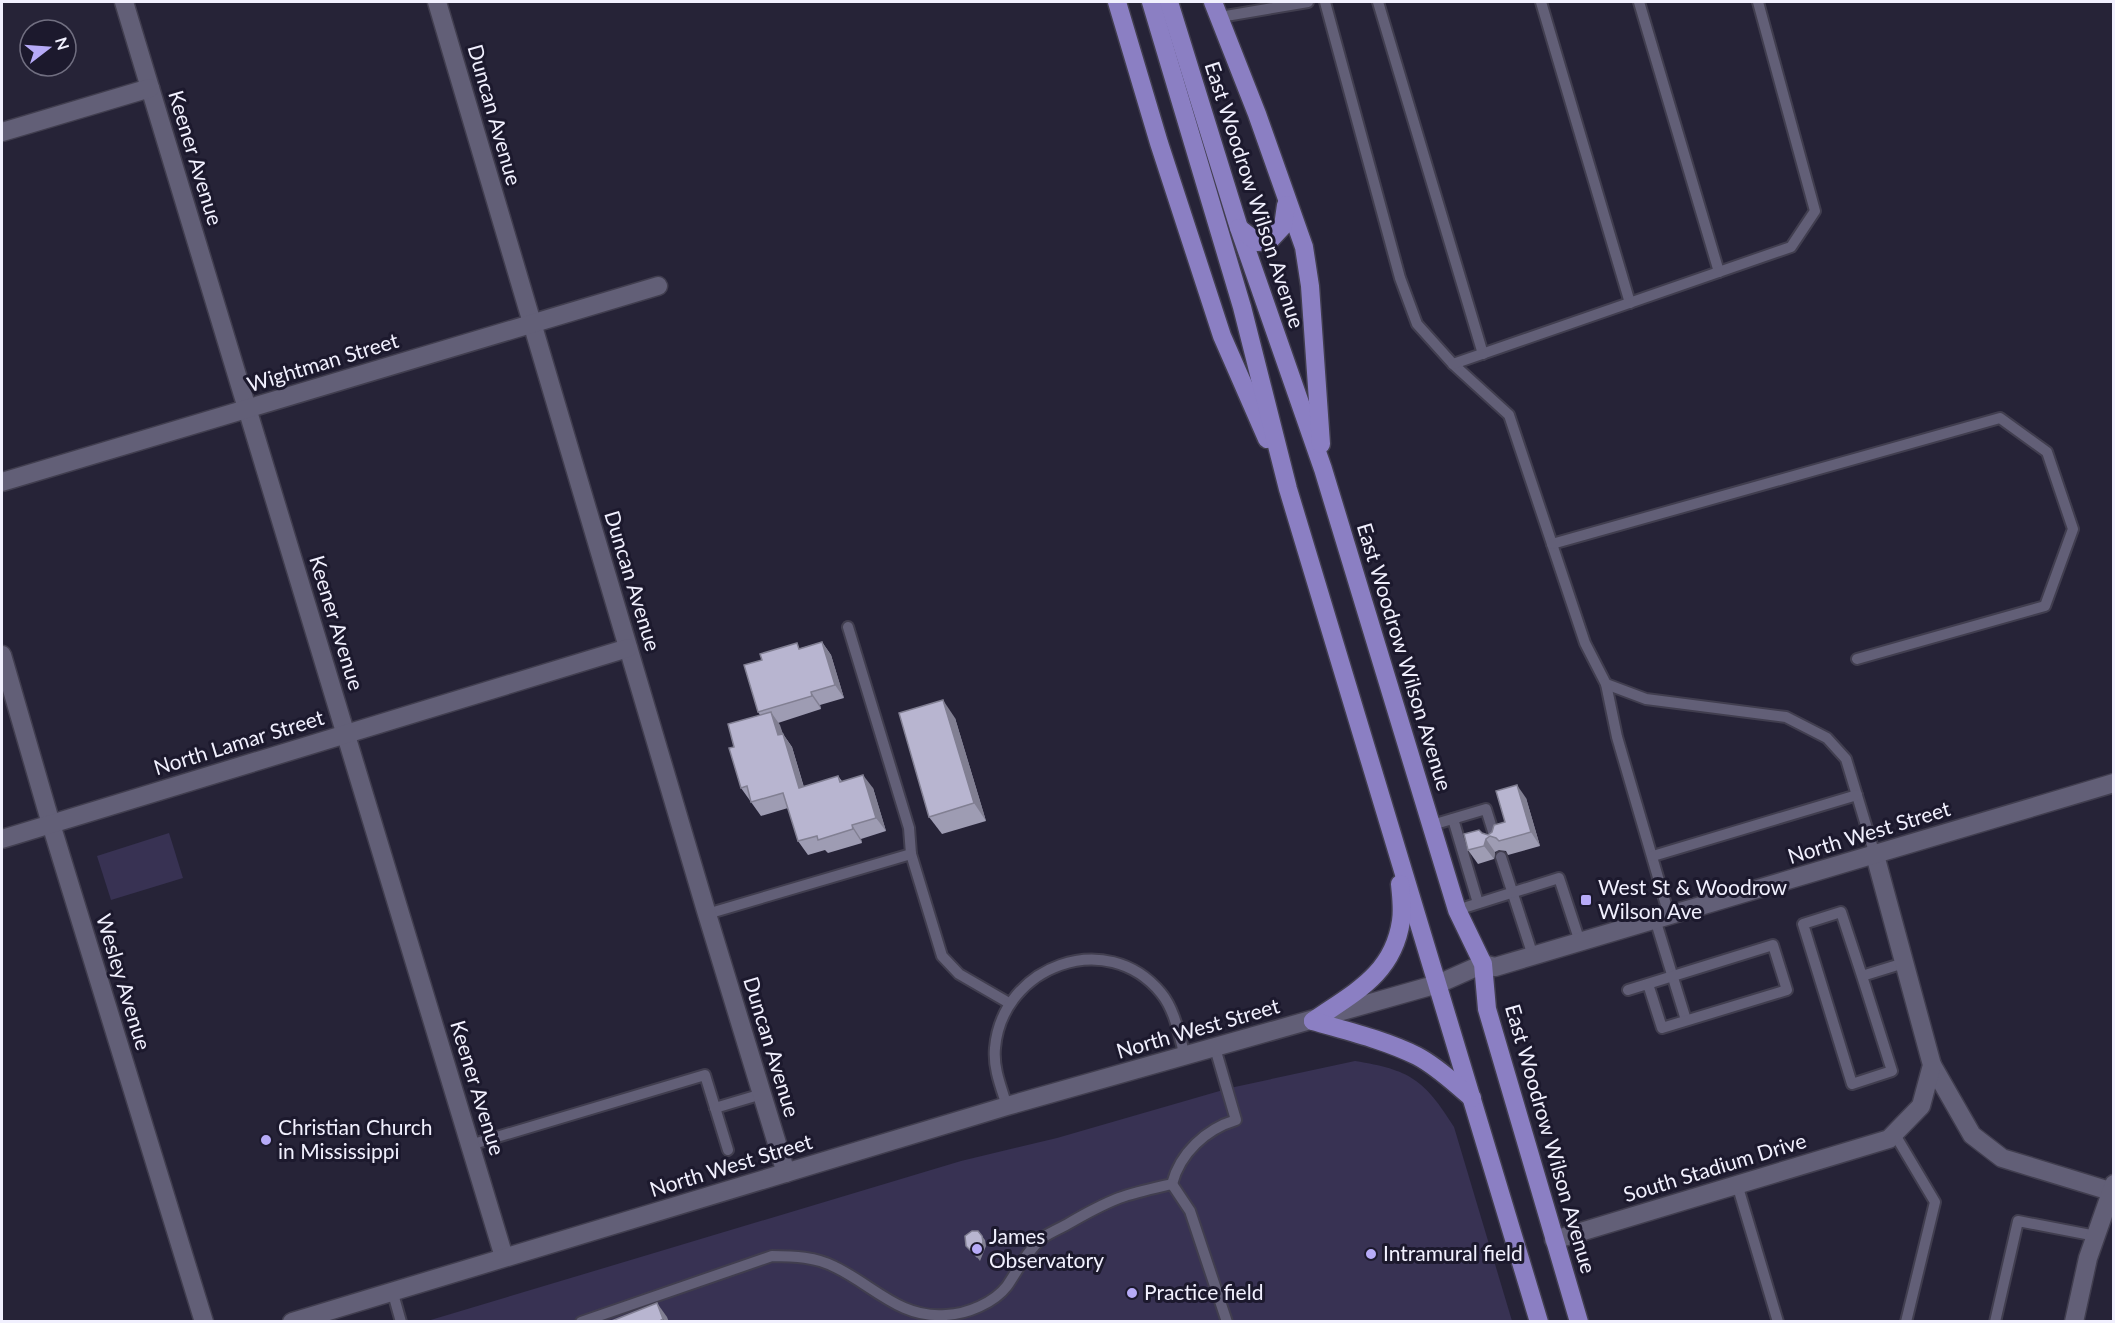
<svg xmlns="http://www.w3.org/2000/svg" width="2115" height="1323" viewBox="0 0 2115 1323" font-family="Lato,sans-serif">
	<rect width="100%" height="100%" fill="#262337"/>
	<g fill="#383253">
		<path d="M 169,833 L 183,878 L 111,900 L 97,856 Z"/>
		<path d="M 1355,1061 C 1410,1070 1424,1079 1454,1127 L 1512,1321 L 424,1322 L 961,1161 L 1057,1138 L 1230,1088 Z"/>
	</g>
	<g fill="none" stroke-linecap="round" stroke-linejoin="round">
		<g stroke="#413e4f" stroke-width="14">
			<g id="service">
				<path d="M 1325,2 L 1400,278 L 1417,324 L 1453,364 L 1509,415 L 1585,643 L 1606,684 L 1646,699 L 1786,717 L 1827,738 L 1846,759 L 1875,855"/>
				<path d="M 1378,2 L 1483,354"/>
				<path d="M 1541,2 L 1630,303"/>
				<path d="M 1639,2 L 1719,272"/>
				<path d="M 1220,17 L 1308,2"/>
				<path d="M 1453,364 L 1791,247 L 1815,211 L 1758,2"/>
				<path d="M 1552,544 L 2000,418 L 2047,452 L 2073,529 L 2045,606 L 1857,659"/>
				<path d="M 848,627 L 909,828 L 911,854 L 942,956 L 959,974 L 1009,1003"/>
				<path d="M 1606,684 L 1617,737 L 1669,915"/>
				<path d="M 1453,819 L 1478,903"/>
				<path d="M 1432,825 L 1486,809 L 1496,841"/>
				<path d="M 1653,856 L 1857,795"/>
				<path d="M 1501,857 L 1533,956"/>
				<path d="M 1457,910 L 1559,878 L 1580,942"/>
				<path d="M 707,914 L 911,854"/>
				<path d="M 1655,919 L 1686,1020"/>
				<path d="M 1862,976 L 1892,1071 L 1852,1084 L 1803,924 L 1841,912 L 1862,976 L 1904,963"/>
				<path d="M 1628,990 L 1773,945 L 1787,990 L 1662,1028 L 1648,984"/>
				<path d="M 1007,1106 C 1001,1087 993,1068 995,1048 C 1002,966 1107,927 1161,993 C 1175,1010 1179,1035 1185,1056"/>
				<path d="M 715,1108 L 762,1094"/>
				<path d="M 1894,1133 L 1935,1202 L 1906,1322"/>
				<path d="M 470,1145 L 705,1075 L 728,1150"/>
				<path d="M 1172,1184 C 1180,1153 1206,1129 1236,1120 L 1215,1048"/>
				<path d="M 1737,1184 L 1778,1322"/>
				<path d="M 392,1290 L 401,1322"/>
				<path d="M 581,1322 L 772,1256 C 794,1256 816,1257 835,1267 C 873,1285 900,1319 946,1315 C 967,1314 994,1303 1007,1286 C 1018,1270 1027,1251 1042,1238 C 1049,1233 1058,1229 1066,1225 C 1083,1215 1101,1205 1119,1198 C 1136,1192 1155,1188 1172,1184 L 1190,1211 L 1227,1322"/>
				<path d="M 1995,1322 L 2018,1221 L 2096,1236"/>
			</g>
		</g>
		<g stroke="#413e4f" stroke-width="21">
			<g id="minor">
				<path d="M 124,2 L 504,1257"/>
				<path d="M 437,2 L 707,914 L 786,1173"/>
				<path d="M 2,132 L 150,88"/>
				<path d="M 2,482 L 658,286"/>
				<path d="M 2,655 L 51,824 L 204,1322"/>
				<path d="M 2,839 L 628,648"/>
				<path d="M 1932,1065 L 1972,1135 L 2002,1158 L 2110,1191"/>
				<path d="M 1554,1240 L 1889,1139 L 1921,1106 L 1932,1065 L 1875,855"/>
				<path d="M 2074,1322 L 2088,1258 L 2114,1184"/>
			</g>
		</g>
		<g stroke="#413e4f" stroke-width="21">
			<path id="tertiary" d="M 292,1322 L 1007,1106 L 1420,989 L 1438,984 L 1483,964 L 1495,967 L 2114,783"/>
		</g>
		<g stroke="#413e4f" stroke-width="21">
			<g id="primary">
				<path d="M 1117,2 L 1159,143 L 1222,336 L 1267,439"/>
				<path d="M 1151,2 L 1242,307 L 1288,489 L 1539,1322"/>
				<path d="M 1169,2 L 1239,228 L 1323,469 L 1457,910 L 1483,964 L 1487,1009 L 1579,1322"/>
				<path d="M 1213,2 L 1257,114 L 1304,247 L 1310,286 L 1321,444"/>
				<path d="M 1239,228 L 1257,242 L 1269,241 L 1283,226 L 1286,205"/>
				<path d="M 1313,1021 C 1353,993 1393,975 1401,921 C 1403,909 1401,895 1400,884"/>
				<path d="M 1313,1021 C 1347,1031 1385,1040 1417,1056 C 1438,1067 1455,1084 1472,1098"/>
			</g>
		</g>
		<use href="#service" stroke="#625f77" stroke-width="10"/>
		<use href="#minor" stroke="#625f77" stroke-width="18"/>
		<use href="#tertiary" stroke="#625f77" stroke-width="18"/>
		<use href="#primary" stroke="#8b7fc3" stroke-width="18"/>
	</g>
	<g fill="#9e9cb3">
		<path d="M 822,642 L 831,655 L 844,698 L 820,705 L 821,709 L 778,723 L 783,734 L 792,747 L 804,787 L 838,776 L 842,781 L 873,788 L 886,831 L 861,839 L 862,843 L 828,853 L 825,850 L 808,855 L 798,841 L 788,808 L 761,816 L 741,788 L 734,747 L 760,715 L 758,712 L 801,648 Z"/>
		<path d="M 955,718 L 986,821 L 942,834 L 929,817 Z"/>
		<path d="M 1526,798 L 1540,846 L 1508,855 L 1506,851 L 1499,850 L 1495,852 L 1494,859 L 1478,864 L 1468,850 L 1482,833 L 1488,835 L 1492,832 L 1505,822 Z"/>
	</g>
	<g fill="#817f92">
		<path d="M 822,642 L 831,655 L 844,698 L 835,685 Z"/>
		<path d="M 811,692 L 820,705 L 821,709 L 812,696 Z"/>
		<path d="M 943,700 L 955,718 L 986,821 L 974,803 Z"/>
		<path d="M 771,712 L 780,725 L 783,734 L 792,747 L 808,802 L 799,788 L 778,735 Z"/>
		<path d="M 863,775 L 873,788 L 886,831 L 876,818 Z"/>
		<path d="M 1517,785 L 1526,798 L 1540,846 L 1531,832 Z"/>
		<path d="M 852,825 L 861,839 L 862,843 L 853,829 Z"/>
		<path d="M 1486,839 L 1495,852 L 1494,859 L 1484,846 Z"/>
		<path d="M 982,1236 L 985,1240 L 986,1246 L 980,1261 L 977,1257 Z"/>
		<path d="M 657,1303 L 667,1317 L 669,1322 L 665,1322 L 663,1319 Z"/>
	</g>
	<g fill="#b8b5d0" stroke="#817f92" stroke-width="1.5">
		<path d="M 822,642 L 835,685 L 811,692 L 812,696 L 758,712 L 744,665 L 762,660 L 760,654 L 797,643 L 799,649 Z"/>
		<path d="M 943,700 L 974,803 L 929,817 L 899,713 Z"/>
		<path d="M 771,712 L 778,735 L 783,734 L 799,788 L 838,776 L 840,782 L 863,775 L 876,818 L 852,825 L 853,829 L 818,840 L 817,836 L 798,841 L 783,793 L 751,802 L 747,786 L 741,788 L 729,748 L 734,747 L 728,724 Z"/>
		<path d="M 1517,785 L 1531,832 L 1499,841 L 1496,838 L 1490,836 L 1486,839 L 1484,846 L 1468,850 L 1464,834 L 1479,830 L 1482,833 L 1488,835 L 1492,832 L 1494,825 L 1505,822 L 1496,791 Z"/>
		<path d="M 972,1231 L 978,1231 L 982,1236 L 983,1242 L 977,1257 L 966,1246 L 965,1236 Z"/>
		<path d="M 657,1303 L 663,1319 L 658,1322 L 609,1322 Z"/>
	</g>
	<g fill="#b7abf8" stroke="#1c192d" stroke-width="2">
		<rect x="1580" y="894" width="12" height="12" rx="3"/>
		<circle cx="266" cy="1140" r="6"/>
		<circle cx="977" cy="1249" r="6"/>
		<circle cx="1371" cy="1254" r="6"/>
		<circle cx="1132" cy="1293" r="6"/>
	</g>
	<g text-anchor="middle" stroke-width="6" stroke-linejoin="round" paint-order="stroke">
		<g font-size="21" fill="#f1f0fe" stroke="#1c192d">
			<text transform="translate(494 115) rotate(74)" y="7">Duncan Avenue</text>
			<text transform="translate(195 158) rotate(73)" y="7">Keener Avenue</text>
			<text transform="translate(1254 195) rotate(72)" y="7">East Woodrow Wilson Avenue</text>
			<text transform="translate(323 363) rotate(-17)" y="7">Wightman Street</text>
			<text transform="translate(632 581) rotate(73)" y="7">Duncan Avenue</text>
			<text transform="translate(336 623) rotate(73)" y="7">Keener Avenue</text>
			<text transform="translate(1404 657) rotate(73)" y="7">East Woodrow Wilson Avenue</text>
			<text transform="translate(239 743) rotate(-17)" y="7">North Lamar Street</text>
			<text transform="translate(1869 833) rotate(-17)" y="7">North West Street</text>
			<text transform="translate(123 982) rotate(73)" y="7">Wesley Avenue</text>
			<text transform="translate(1198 1029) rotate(-16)" y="7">North West Street</text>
			<text transform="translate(771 1047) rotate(73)" y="7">Duncan Avenue</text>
			<text transform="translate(477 1088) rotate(73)" y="7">Keener Avenue</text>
			<text transform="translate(1550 1139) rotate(74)" y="7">East Woodrow Wilson Avenue</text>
			<text transform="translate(731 1166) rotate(-17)" y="7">North West Street</text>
			<text transform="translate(1715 1168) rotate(-17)" y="7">South Stadium Drive</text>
		</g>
		<g font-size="21" fill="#f1f0fe" stroke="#1c192d" text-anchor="start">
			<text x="1598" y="895">West St &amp; Woodrow<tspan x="1598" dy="24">Wilson Ave</tspan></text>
			<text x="278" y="1135">Christian Church<tspan x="278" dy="24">in Mississippi</tspan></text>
			<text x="989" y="1244">James<tspan x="989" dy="24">Observatory</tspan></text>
			<text x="1383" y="1261">Intramural field</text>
			<text x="1144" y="1300">Practice field</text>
		</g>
	</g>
	<rect width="2115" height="1323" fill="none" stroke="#f1f0fe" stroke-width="6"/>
	<g transform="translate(48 48) rotate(73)"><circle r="28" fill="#1c192d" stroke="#716f81" stroke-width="1.5"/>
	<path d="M0-4.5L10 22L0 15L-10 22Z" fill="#b7abf8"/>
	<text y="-9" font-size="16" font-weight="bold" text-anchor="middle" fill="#f1f0fe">N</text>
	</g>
</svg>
